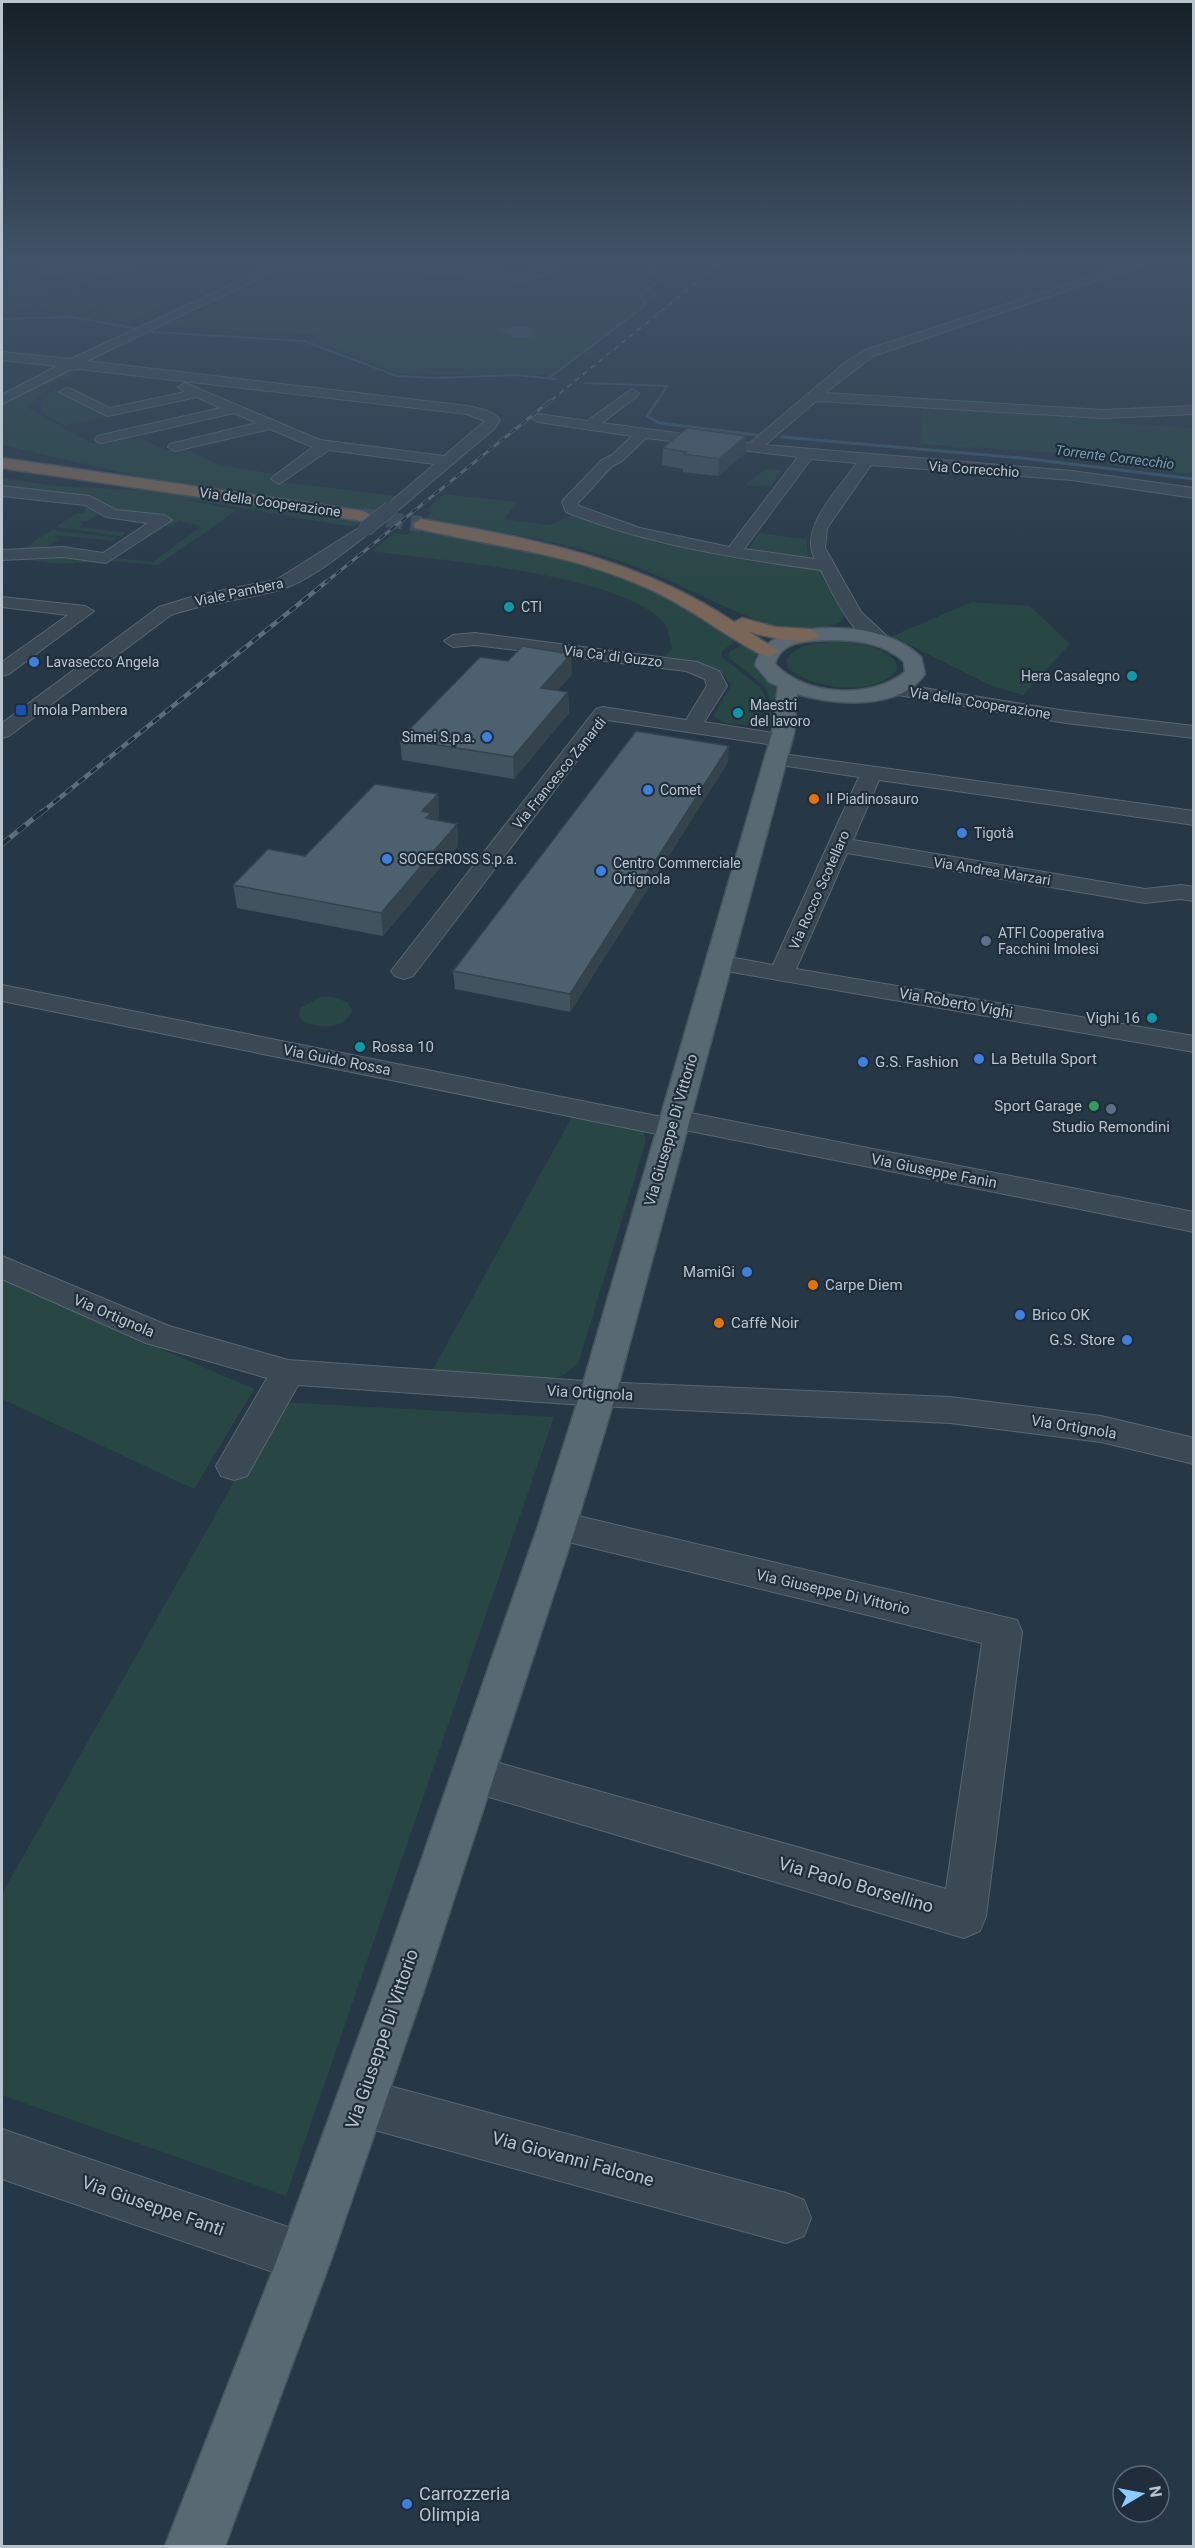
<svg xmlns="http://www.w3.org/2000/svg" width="1195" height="2548" viewBox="0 0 1195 2548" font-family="Roboto,sans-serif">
	<rect width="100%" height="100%" fill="#263845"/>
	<g fill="#284644">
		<path d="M 67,260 L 159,260 L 130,271 L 120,270 L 85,283 L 33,273 Z"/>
		<path d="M 309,261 L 375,268 L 364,276 L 457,282 L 467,276 L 664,291 L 553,375 L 398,374 L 326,345 L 307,342 L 318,335 C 266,330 214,330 161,326 L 204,309 L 213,307 Z"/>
		<path d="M 12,288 L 60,292 L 9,316 L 2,315 L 2,293 Z"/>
		<path d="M 70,291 L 114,295 L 115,295 L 105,301 L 108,302 L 78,315 L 30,309 Z"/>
		<path d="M 125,296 L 172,301 L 128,322 L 100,318 L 109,311 L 96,309 Z"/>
		<path d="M 84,370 L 48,386 L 50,389 L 27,406 L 28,408 L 91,443 L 142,438 L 165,450 L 187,450 L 217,464 L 279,475 L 272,481 L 396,496 L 372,513 L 158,481 L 2,445 L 2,403 L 71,371 Z"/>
		<path d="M 58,389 L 111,416 L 65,426 L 44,415 L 41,403 L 45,396 Z"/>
		<path d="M 924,404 L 1112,415 L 1113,423 L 1193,428 L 1193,474 L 1107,465 L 1107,456 L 920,444 Z"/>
		<path d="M 766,469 L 782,471 L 770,487 L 745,485 Z"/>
		<path d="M 2,478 L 55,486 L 157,491 L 362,521 L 353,527 L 187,499 L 185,500 L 237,510 L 158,565 L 110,561 L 60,564 L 19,559 L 2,560 L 2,557 L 60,557 L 84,560 L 88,558 L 111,561 L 115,558 L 153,562 L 201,526 L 179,521 L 170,527 L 163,526 L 172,519 L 119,512 L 94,499 L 2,489 Z"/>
		<path d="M 444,494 L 518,502 L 504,519 L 549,525 L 575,514 L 660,544 L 816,567 L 820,570 L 845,614 L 841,622 C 821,631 800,630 778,627 C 730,613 686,586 639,568 C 570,541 496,531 424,520 L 432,512 L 425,511 Z"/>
		<path d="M 86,505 L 99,514 L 88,521 L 79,522 L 83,524 L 79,527 L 126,533 L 122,536 L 56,527 L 75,514 L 86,512 L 84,510 L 86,508 L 82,507 Z"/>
		<path d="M 53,529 L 58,531 L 119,538 L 114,541 L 57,535 L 54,538 L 59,539 L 43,549 L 7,551 L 26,547 Z"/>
		<path d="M 414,529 C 491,539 579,555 649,589 C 680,604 706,626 737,640 L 722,651 L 722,657 L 760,687 L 766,697 L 756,726 L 725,723 L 713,716 L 731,686 C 720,657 653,656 625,652 L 665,656 L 672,648 C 670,640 668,628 663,622 C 619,573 439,561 372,551 L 394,533 L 407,535 Z"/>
		<path d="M 759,533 L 806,539 L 808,557 L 749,549 Z"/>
		<path d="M 972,602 L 1030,606 L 1070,644 L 1023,695 L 992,686 L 892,636 Z"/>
		<path d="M 831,642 C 854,642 880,644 896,662 L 897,670 C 876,698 811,689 788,668 L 786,660 C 795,645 814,643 831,642 Z"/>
		<path d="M 743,644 L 755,651 L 759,673 L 780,690 L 771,725 L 761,727 L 770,698 L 764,686 L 728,657 L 729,652 Z"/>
		<path d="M 320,997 L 333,997 L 347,1002 L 352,1010 C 346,1030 318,1029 303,1021 L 299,1016 L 300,1008 Z"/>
		<path d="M 574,1113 L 620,1122 L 643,1131 L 646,1141 L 578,1364 L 564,1375 L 539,1383 L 431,1373 Z"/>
		<path d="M 2,1280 L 254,1389 L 194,1489 L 2,1399 Z"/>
		<path d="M 279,1402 L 554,1417 L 286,2196 L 2,2095 L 2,1894 Z"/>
	</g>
	<path fill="#38576c" d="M 521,326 L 533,328 L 531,337 L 516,338 L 499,330 Z"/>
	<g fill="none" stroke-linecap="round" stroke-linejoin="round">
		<g stroke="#38576c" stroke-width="2">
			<path d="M 2,319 L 73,317 L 154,332 L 304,341 L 397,376 L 436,378 L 516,375 L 555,379"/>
			<path d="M 549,378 L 646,305 L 640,295 L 656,284 L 658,279 L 648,265 L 650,260"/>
			<path d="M 585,383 L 667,386 L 656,403"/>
		</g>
		<g stroke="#38576c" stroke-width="3">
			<path d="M 657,401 L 647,416 L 659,423 L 757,435"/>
			<path d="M 782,437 L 1022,458 L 1194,479"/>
		</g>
		<path stroke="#3c4d5a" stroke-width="16" stroke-dasharray="16 8" stroke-linecap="butt" d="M 363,516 L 421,524"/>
		<g stroke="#596771" stroke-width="2">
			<g id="minor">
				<path d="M 8,260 L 25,260 L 2,268 L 2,262 Z"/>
				<path d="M 284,260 L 297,260 L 87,361 L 468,406 C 480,409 492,410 500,420 L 494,429 L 397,511 L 391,513 L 383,508 L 435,464 L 329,450 L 279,484 L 271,479 L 274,476 L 313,447 L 270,429 L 175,451 L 168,447 L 170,444 L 257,423 L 234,413 L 102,443 L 97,442 L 95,439 L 97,436 L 221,408 L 197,397 L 108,416 L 59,392 L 66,388 L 71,389 L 110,408 L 185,392 L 178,387 L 185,383 L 320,440 L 444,456 L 485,421 L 467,414 L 79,369 L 70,370 L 2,404 L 2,395 L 57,366 L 2,360 L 2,352 L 71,359 Z"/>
				<path d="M 312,260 L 355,260 L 525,274 C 540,270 549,260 564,260 L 543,276 L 525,280 L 317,263 Z"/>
				<path d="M 1143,260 L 1158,260 L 873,356 L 825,393 L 1103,410 L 1194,406 L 1194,414 L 1103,418 L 816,401 L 765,445 L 1072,471 L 1194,488 L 1194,498 L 1072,480 L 871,465 L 827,528 L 825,548 L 861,612 L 893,642 L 891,646 C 859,654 832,592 821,570 C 733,558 649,545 566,512 L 562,502 L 564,499 L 602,460 L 612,455 L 632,436 L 538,422 L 531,418 L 538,414 L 587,421 L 632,389 L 639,393 L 637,396 L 602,423 L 750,443 L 847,361 L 865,350 ZM 646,438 L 798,457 L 729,547 L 640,528 L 579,506 L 578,503 L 612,466 L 622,461 ZM 811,459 L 857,463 C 839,489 798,528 815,559 L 744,549 Z"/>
				<path d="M 2,486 L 89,496 L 116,510 L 164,515 L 172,520 L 106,563 L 63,557 L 2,560 L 2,550 L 63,547 L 103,553 L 148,523 L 106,517 L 85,505 L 2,496 Z"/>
				<path d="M 365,524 L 373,529 L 371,532 C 346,550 313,579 285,588 C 248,600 208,602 171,615 L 9,736 L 2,738 L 2,723 L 159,607 L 198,595 L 276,580 Z"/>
				<path d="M 2,597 L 85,606 L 94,611 L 9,674 L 2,676 L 2,662 L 68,615 L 2,607 Z"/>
				<path d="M 475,633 L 697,662 L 719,671 L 727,686 L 704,722 L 780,734 L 787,736 L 790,740 L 787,744 L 780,746 L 608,720 L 413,976 L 404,979 L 395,976 L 391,971 L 395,966 L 596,709 L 603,707 L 686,720 L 707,686 L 705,679 L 686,671 L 475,645 L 453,647 L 444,641 L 453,635 Z"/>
				<path d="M 893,683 L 1066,711 L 1194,726 L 1194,738 L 1066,723 L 886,693 L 883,689 Z"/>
				<path d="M 775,753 L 1194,811 L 1194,825 L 879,780 L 853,840 L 1145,889 L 1181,885 L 1194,887 L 1194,901 L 1181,899 L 1145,903 L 847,853 L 796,969 L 1194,1036 L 1194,1052 L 709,968 L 705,963 L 709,958 L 718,955 L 773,965 L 859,777 L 768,763 L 765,759 L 768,755 Z"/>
				<path d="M 2,985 L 662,1117 L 665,1113 L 675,1110 L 1194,1212 L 1194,1232 L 685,1130 L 682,1134 L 672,1137 L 2,1001 Z"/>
				<path d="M 2,1256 L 169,1326 L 288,1360 L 598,1382 L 950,1397 L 1101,1416 L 1194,1438 L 1194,1464 L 1101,1442 L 950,1423 L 598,1406 L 298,1385 L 247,1476 L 234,1480 L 221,1476 L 216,1466 L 267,1378 L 146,1343 L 2,1279 Z"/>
				<path d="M 557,1511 L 1017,1620 L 1022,1632 L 986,1916 L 980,1931 L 964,1938 L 459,1788 L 453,1775 L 459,1762 L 474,1756 L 946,1889 L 982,1643 L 544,1536 L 539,1526 L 544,1516 Z"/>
				<path d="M 360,2078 L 786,2193 L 804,2200 L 811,2218 L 804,2236 L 786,2243 L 360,2126 L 343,2119 L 336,2102 L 343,2085 Z"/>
				<path d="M 2,2129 L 323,2239 L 331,2257 L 323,2275 L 305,2283 L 2,2179 Z"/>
			</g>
		</g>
		<g stroke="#475560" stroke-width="3">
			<path id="major" d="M 830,628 C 862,628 897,634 921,657 L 925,674 C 899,711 835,705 797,694 L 794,733 L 616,1394 L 576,1526 L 425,1987 L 332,2257 L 225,2546 L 165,2546 L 278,2257 L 377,1987 L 538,1526 L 580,1394 L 772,733 L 778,686 L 769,682 L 755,665 C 764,632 800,629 830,628 ZM 830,640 C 856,640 885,643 904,662 L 905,672 C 871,700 805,696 775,664 C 781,640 809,641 830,640 Z"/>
		</g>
		<g stroke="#45545f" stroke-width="3">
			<g id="highway">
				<path d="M 2,458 L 363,511 L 371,516 L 363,521 L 2,468 Z"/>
				<path d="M 421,519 C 531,538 640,559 734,622 L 742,618 L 776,627 L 810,629 L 820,635 C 810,648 764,636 749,632 L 779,651 L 769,657 L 762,655 C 720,633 684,603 640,585 C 564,552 493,547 415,528 L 413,524 Z"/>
			</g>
		</g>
		<use href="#minor" fill="#3a4954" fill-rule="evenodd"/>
		<use href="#major" fill="#586974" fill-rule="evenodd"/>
		<use href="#highway" fill="#7a6657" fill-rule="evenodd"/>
		<g stroke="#5c6e7b" stroke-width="2">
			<path id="rail-far3" d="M 548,403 L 724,260"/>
		</g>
		<g stroke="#5c6e7b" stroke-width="3">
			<path id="rail-far2" d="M 325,583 L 550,401"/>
		</g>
		<g stroke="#5c6e7b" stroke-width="4.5">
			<path id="rail-far1" d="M 41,813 L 326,582"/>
		</g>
		<g stroke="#5c6e7b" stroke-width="5">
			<path id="rail" d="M 2,844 L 43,811"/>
		</g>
		<use href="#rail-far3" stroke="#1f2e3a" stroke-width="1.5" stroke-dasharray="5" stroke-linecap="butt"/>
		<use href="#rail-far2" stroke="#1f2e3a" stroke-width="2" stroke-dasharray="7" stroke-linecap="butt"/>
		<use href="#rail-far1" stroke="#1f2e3a" stroke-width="3" stroke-dasharray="8" stroke-linecap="butt"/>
		<use href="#rail" stroke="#1f2e3a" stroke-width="4" stroke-dasharray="10" stroke-linecap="butt"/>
		<g stroke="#596771" stroke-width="16" stroke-linecap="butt">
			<path id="minor-bridge" d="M 365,529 L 391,508"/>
		</g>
		<use href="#minor-bridge" stroke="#3a4954" stroke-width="15"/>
	</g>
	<g fill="#41535e">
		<path d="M 746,436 L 745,453 L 718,476 L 683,472 L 683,469 L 662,465 L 663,448 Z"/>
		<path d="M 572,674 L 557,691 L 568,692 L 569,713 L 514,779 L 402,760 L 400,739 Z"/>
		<path d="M 728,762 L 570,1012 L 455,989 L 453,971 Z"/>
		<path d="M 438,794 L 439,816 L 436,820 L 457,824 L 458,846 L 383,936 L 237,908 L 233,885 L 305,856 Z"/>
	</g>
	<g fill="#35434c">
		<path d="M 746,436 L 745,453 L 718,476 L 719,459 Z"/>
		<path d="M 571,654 L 572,674 L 541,709 L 541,688 Z"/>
		<path d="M 568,692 L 569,713 L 514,779 L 513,757 Z"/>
		<path d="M 729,746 L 728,762 L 570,1012 L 570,994 Z"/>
		<path d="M 438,794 L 439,816 L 432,824 L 433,835 L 422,811 Z"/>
		<path d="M 457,824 L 458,846 L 383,936 L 381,913 Z"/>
	</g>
	<g fill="#4c606d" stroke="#35434c" stroke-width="1.5">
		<path d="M 687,428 L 746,436 L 719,459 L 684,454 L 687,452 L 663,448 Z"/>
		<path d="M 522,646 L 571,654 L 541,688 L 568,692 L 513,757 L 400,739 L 480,657 L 508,661 Z"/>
		<path d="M 636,731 L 729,746 L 570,994 L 453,971 Z"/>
		<path d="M 375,784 L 438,794 L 422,811 L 431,813 L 426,818 L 457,824 L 381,913 L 233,885 L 268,849 L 305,856 Z"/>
	</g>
	<linearGradient id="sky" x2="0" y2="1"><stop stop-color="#151f26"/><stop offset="0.42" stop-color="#415368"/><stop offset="1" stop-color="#415368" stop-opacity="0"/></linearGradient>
	<rect width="1195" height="617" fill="url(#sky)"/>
	<g fill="#0f9aa8" stroke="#1f2e3a" stroke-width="2">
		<circle cx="509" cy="607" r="6"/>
		<circle cx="1132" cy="676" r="6"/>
		<circle cx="738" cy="713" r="6"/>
		<circle cx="1152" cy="1018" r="6"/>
		<circle cx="360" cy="1047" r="6"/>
	</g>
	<g fill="#3f7fe0" stroke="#1f2e3a" stroke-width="2">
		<circle cx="34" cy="662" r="6"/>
		<circle cx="487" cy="737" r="6"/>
		<circle cx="648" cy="790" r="6"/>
		<circle cx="962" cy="833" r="6"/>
		<circle cx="387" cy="859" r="6"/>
		<circle cx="601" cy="871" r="6"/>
		<circle cx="979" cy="1059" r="6"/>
		<circle cx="863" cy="1062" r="6"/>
		<circle cx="747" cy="1272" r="6"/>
		<circle cx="1020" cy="1315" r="6"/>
		<circle cx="1127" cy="1340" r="6"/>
		<circle cx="407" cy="2504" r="6"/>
	</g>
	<rect fill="#1a4fb4" stroke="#1f2e3a" stroke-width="2" x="15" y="704" width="12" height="12" rx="3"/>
	<g fill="#e8710a" stroke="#1f2e3a" stroke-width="2">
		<circle cx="814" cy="799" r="6"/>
		<circle cx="813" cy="1285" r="6"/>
		<circle cx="719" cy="1323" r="6"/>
	</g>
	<g fill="#5c6f8a" stroke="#1f2e3a" stroke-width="2">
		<circle cx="986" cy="941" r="6"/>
		<circle cx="1111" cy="1109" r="6"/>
	</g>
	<circle fill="#2e9e5b" stroke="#1f2e3a" stroke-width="2" cx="1094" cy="1106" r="6"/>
	<g text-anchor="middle" stroke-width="4.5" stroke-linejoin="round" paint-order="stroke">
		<g font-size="14" font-style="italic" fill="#769ab2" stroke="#1f2e3a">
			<text transform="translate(1115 457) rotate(7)" y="5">Torrente Correcchio</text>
		</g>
		<g font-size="14" fill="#b8c4ce" stroke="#1f2e3a">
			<text transform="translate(974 469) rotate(4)" y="5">Via Correcchio</text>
			<text transform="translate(270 502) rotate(8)" y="5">Via della Cooperazione</text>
			<text transform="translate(239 592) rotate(-12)" y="5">Viale Pambera</text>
			<text transform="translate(613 656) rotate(7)" y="5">Via Ca' di Guzzo</text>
			<text transform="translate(980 703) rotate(9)" y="5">Via della Cooperazione</text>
			<text transform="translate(559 773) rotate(-51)" y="5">Via Francesco Zanardi</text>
			<text transform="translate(992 871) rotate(9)" y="5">Via Andrea Marzari</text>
			<text transform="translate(819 890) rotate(-66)" y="5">Via Rocco Scotellaro</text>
		</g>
		<g font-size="14" fill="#b8c4ce" stroke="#1f2e3a" text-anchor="start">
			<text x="521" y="612">CTI</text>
			<text x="46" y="667">Lavasecco Angela</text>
			<text x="1120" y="681" text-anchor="end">Hera Casalegno</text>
			<text x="750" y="710">Maestri<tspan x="750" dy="16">del lavoro</tspan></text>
			<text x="33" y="715">Imola Pambera</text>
			<text x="475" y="742" text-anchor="end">Simei S.p.a.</text>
			<text x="660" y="795">Comet</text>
			<text x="826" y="804">Il Piadinosauro</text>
			<text x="974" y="838">Tigotà</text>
			<text x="399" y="864">SOGEGROSS S.p.a.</text>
			<text x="613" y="868">Centro Commerciale<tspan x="613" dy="16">Ortignola</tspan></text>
			<text x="998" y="938">ATFI Cooperativa<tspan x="998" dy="16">Facchini Imolesi</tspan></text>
		</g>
		<g font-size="15" fill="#b8c4ce" stroke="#1f2e3a">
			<text transform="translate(956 1003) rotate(10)" y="5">Via Roberto Vighi</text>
			<text transform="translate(337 1060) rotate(11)" y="5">Via Guido Rossa</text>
			<text transform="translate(671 1130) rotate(-74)" y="5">Via Giuseppe Di Vittorio</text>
			<text transform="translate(934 1171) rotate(11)" y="5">Via Giuseppe Fanin</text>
			<text transform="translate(114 1316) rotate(23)" y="5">Via Ortignola</text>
			<text transform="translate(590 1393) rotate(3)" y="5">Via Ortignola</text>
			<text transform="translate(1074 1427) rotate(9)" y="5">Via Ortignola</text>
			<text transform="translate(833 1592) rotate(13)" y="5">Via Giuseppe Di Vittorio</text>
		</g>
		<g font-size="15" fill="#b8c4ce" stroke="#1f2e3a" text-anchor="start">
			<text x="1140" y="1023" text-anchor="end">Vighi 16</text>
			<text x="372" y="1052">Rossa 10</text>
			<text x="991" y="1064">La Betulla Sport</text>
			<text x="875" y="1067">G.S. Fashion</text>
			<text x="1082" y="1111" text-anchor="end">Sport Garage</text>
			<text x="1111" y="1132" text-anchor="middle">Studio Remondini</text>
			<text x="735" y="1277" text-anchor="end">MamiGi</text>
			<text x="825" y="1290">Carpe Diem</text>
			<text x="1032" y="1320">Brico OK</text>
			<text x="731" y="1328">Caffè Noir</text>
			<text x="1115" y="1345" text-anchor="end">G.S. Store</text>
		</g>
		<g font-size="18" fill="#b8c4ce" stroke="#1f2e3a">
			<text transform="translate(856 1885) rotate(16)" y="6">Via Paolo Borsellino</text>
			<text transform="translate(382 2039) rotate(-71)" y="6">Via Giuseppe Di Vittorio</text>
			<text transform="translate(573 2159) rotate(15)" y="6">Via Giovanni Falcone</text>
			<text transform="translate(153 2206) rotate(19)" y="6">Via Giuseppe Fanti</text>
		</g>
		<g font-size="18" fill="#b8c4ce" stroke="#1f2e3a" text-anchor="start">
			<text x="419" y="2500">Carrozzeria<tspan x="419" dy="21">Olimpia</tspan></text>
		</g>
	</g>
	<rect width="1195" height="2548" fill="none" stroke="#b8c4ce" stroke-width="6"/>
	<g transform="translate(1141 2494) rotate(80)"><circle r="28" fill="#1f2e3a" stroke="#5c6a75" stroke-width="1.5"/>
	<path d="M0-4.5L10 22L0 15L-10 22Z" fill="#8dccfe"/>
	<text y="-9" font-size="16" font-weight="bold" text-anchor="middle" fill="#b8c4ce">N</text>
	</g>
</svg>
